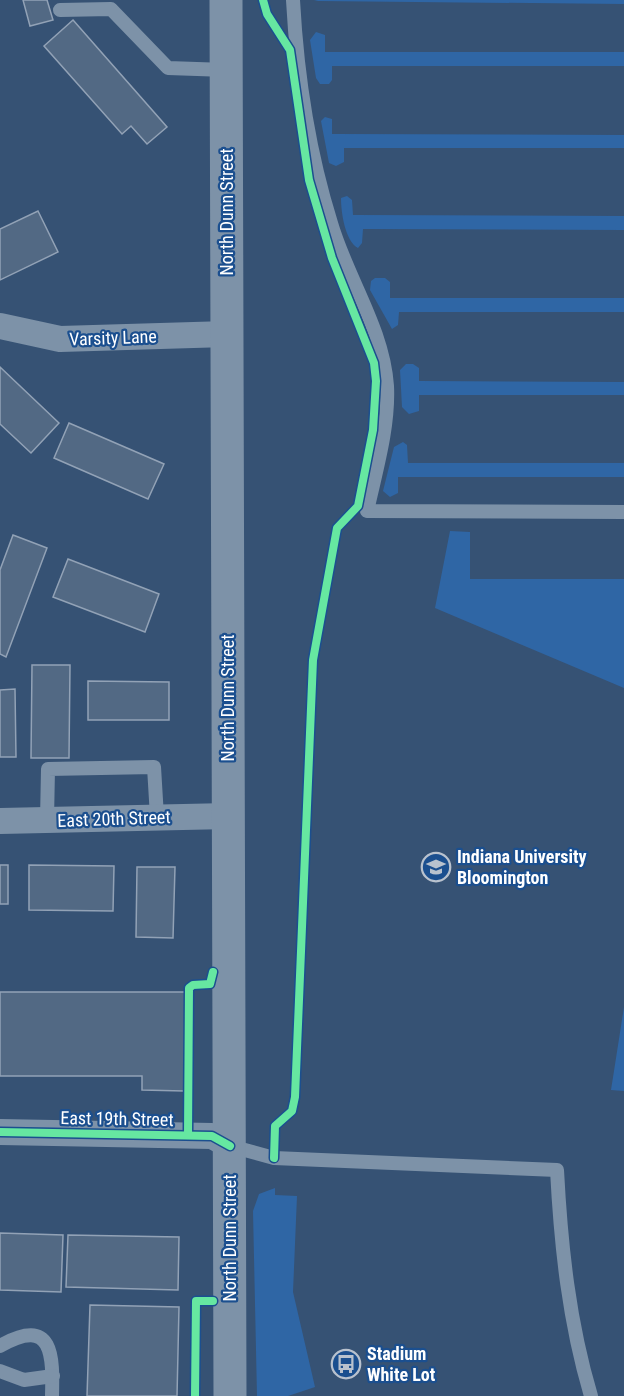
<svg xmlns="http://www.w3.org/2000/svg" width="624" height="1396" viewBox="0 0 624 1396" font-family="'Roboto Condensed',sans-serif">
	<rect width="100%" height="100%" fill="#365274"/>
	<g fill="#2f66a5">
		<path d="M 314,0 L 624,0 L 624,4 L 318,1 Z"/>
		<path d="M 316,32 L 325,35 L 325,52 L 624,52 L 624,66 L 332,66 L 332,80 L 329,84 L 320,84 L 316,78 L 310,40 Z"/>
		<path d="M 325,117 L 332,119 L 332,134 L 624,135 L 624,148 L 344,148 L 344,162 L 336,166 L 329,163 L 321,121 Z"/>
		<path d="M 347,196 L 352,200 L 353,215 L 624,216 L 624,230 L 363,229 L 362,243 L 358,248 C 345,241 341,212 341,198 Z"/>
		<path d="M 375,278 L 385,278 L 390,282 L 390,298 L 624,298 L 624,312 L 399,312 L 398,325 L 392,329 L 370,290 L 371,281 Z"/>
		<path d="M 406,364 L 413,364 L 419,368 L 419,381 L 624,382 L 624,395 L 419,395 L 419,411 L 409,414 L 402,407 L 400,370 Z"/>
		<path d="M 403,442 L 407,445 L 408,463 L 624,463 L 624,477 L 398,477 L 398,493 L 390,497 L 383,491 L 394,447 Z"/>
		<path d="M 450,531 L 470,532 L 470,579 L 624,579 L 624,688 L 435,608 Z"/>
		<path d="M 624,1007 L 624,1091 L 611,1090 Z"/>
		<path d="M 275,1188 L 275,1195 L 297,1196 L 293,1292 L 315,1387 L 288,1396 L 257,1396 L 253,1211 L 259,1194 Z"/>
	</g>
	<g fill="#526984" stroke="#92a2b6" stroke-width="1.5">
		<path d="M 23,0 L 47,0 L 53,20 L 30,26 Z"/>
		<path d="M 73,20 L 167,127 L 147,144 L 131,126 L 122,134 L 44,46 Z"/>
		<path d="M 38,211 L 58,252 L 0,280 L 0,229 Z"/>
		<path d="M 0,367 L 59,423 L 31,453 L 0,424 Z"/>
		<path d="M 69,423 L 164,464 L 148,499 L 54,458 Z"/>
		<path d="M 13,535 L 47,548 L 6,657 L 0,654 L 0,570 Z"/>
		<path d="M 68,559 L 159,594 L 145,632 L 53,597 Z"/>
		<path d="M 32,665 L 70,665 L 69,758 L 31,758 Z"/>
		<path d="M 88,681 L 169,682 L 169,720 L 88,720 Z"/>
		<path d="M 15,689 L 16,757 L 0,757 L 0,690 Z"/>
		<rect x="0" y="865" width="8" height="39"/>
		<path d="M 29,865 L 114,866 L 113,911 L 29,910 Z"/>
		<path d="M 137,867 L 175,867 L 173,938 L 136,937 Z"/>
		<path d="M 0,992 L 185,992 L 184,1091 L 142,1090 L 142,1076 L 0,1076 Z"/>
		<path d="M 0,1233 L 63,1235 L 61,1292 L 0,1290 Z"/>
		<path d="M 68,1235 L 179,1237 L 178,1290 L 66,1287 Z"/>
		<path d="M 90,1305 L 179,1307 L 177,1396 L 87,1396 Z"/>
	</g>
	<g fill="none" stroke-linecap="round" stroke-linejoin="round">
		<g stroke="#7d92a8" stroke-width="14">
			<path d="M 293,0 C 297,74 309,153 331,223 C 347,278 383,328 387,386 C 389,427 376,470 367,511 L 624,512"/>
			<path d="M 60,10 L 111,9 L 168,68 L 226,70"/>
			<path d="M 47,820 L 48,769 L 154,767 L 157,817"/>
			<path d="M 230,1146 L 274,1158 L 557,1170 C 561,1247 569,1322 591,1396"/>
			<path d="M 0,1346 C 54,1315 53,1357 52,1396"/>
			<path d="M 0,1371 L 24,1380 L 53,1376"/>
		</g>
		<g stroke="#7d92a8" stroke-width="26">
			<path d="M 0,326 L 60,339 L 227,334"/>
			<path d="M 0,821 L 229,816"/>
			<path d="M 0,1132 L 212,1136 L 230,1146"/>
		</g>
		<path stroke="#7d92a8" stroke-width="33" d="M 226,0 L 230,1396"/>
		<g stroke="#1b4f8f" stroke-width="11">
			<g id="cycleway">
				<path d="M 263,0 L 267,14 L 290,50 L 309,180 L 332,258 L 374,363 L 376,381 L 373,430 L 358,506 L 337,528 L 313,660 L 295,1097 L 292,1111 L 275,1126 L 274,1158"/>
				<path d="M 0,1132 L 212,1136 L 230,1146"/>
				<path d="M 188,1135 L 189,988 L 193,985 L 210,984 L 213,972"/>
				<path d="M 195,1396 L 196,1301 L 213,1301"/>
			</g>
		</g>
		<use href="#cycleway" stroke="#66e7a1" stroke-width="8"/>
	</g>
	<defs>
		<g id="university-ring" transform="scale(1.5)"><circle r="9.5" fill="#1b4f8f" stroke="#b9c2ce" stroke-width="1.5"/><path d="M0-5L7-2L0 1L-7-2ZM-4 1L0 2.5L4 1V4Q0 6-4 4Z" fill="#b9c2ce"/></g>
		<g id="bus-ring" transform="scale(1.5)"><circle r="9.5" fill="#1b4f8f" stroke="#b9c2ce" stroke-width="1.5"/><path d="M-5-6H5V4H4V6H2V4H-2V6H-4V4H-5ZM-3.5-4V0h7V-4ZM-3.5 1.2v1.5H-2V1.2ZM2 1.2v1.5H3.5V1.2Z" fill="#b9c2ce"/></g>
	</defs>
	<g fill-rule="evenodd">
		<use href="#university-ring" x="436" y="867"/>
		<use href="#bus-ring" x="346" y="1364"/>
	</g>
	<g text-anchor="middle" stroke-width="4.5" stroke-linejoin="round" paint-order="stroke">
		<g font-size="18" fill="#fff" stroke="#1b4f8f">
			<text transform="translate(227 212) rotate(-90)" y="6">North Dunn Street</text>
			<text transform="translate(113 338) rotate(-2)" y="6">Varsity Lane</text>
			<text transform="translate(228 698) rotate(-90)" y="6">North Dunn Street</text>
			<text transform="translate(114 819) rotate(-2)" y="6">East 20th Street</text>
			<text transform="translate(117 1119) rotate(1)" y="6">East 19th Street</text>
			<text transform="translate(230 1238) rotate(-90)" y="6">North Dunn Street</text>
		</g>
		<g font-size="18" font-weight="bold" fill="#fff" stroke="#1b4f8f" text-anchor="start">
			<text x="457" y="863">Indiana University<tspan x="457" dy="21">Bloomington</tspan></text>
			<text x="367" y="1360">Stadium<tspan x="367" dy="21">White Lot</tspan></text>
		</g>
	</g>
</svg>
